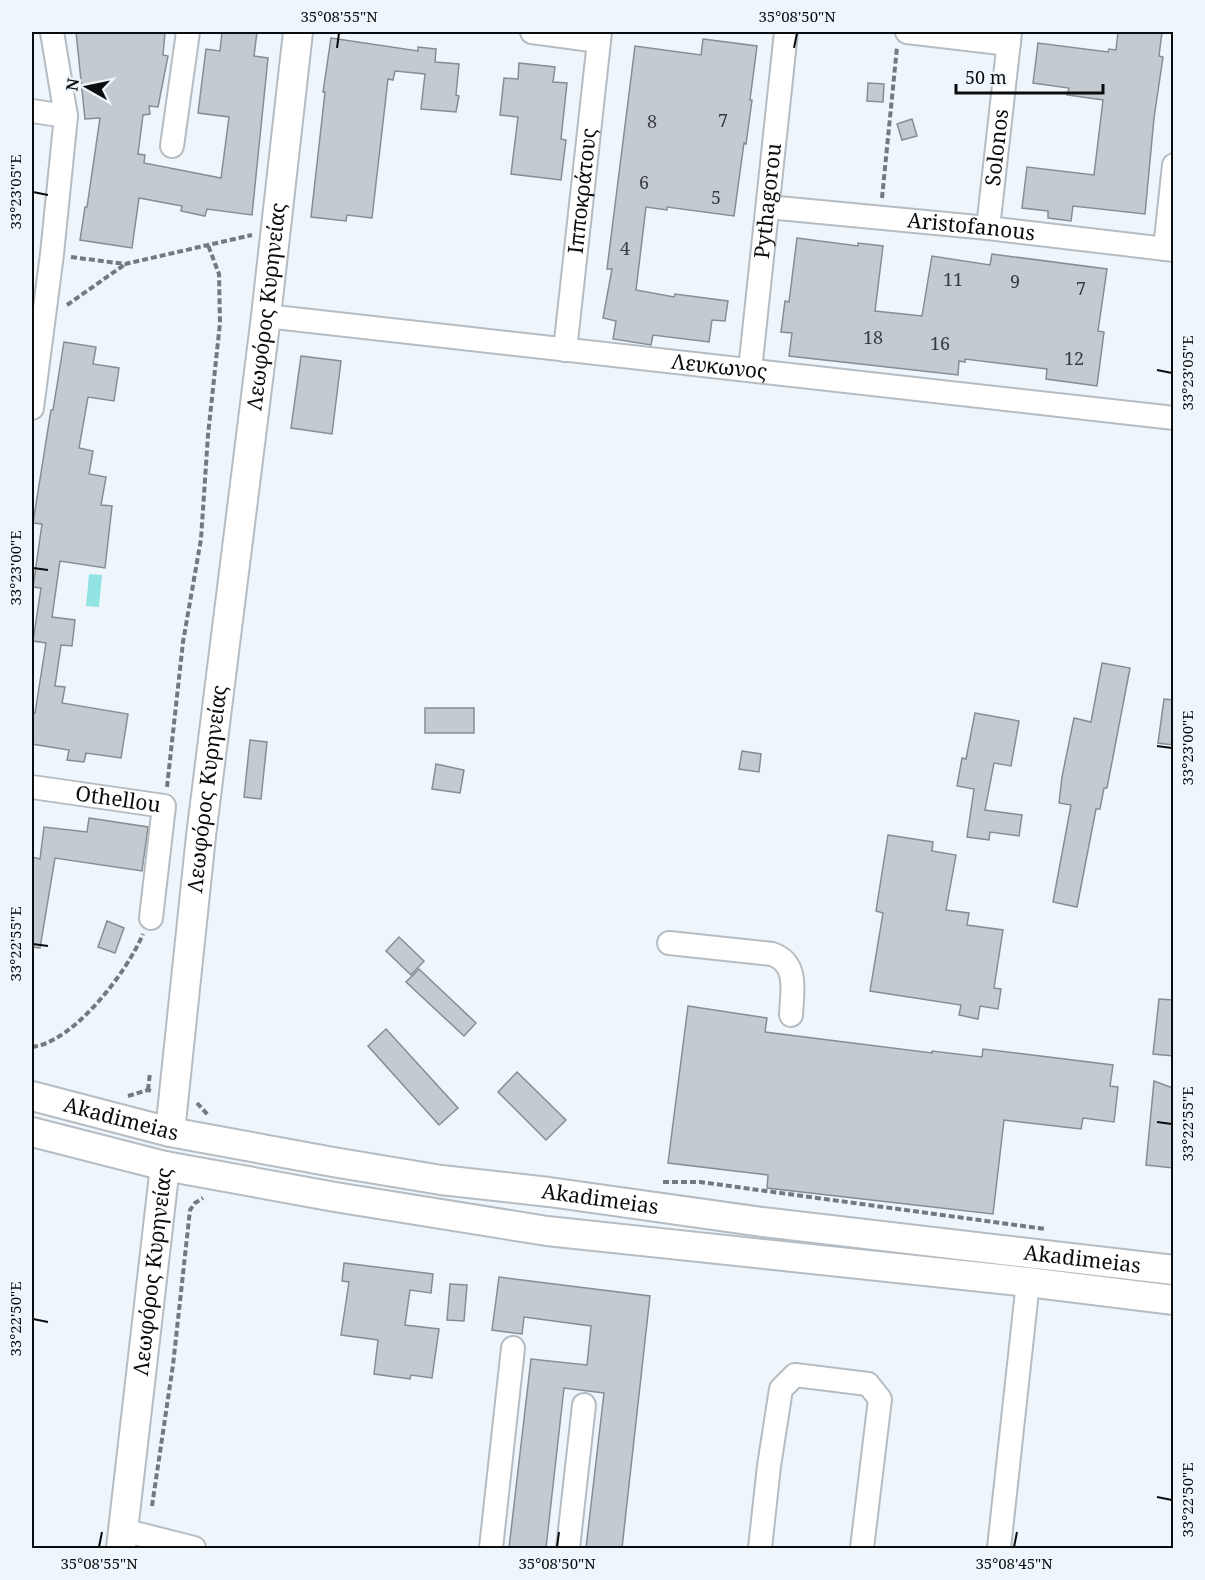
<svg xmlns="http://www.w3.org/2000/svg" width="1205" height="1580" viewBox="0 0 1205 1580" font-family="'Noto Serif',serif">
	<rect width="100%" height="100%" fill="#eef6fc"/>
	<path fill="#92e4e3" d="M 89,574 L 102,575 L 99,607 L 86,606 Z"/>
	<g fill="#c3cbd1" stroke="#868d93" stroke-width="1.5">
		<path d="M 76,32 L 165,32 L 163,55 L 168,56 L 158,107 L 149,106 L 150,114 L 143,115 L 138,154 L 145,155 L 144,163 L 221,178 L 229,117 L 198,113 L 206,49 L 220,51 L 222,32 L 257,32 L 254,56 L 268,58 L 252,215 L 207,209 L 205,216 L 181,211 L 182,206 L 139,198 L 132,248 L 80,240 L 85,207 L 87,207 L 100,118 L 85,119 Z"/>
		<path d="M 1118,32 L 1162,32 L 1159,56 L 1163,57 L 1154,118 L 1145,214 L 1073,206 L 1071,221 L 1048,218 L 1048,211 L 1022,208 L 1027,167 L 1094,175 L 1103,100 L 1067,95 L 1069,88 L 1033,83 L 1038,43 L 1108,52 L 1109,49 L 1116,50 Z"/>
		<path d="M 331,38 L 418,51 L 418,47 L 436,49 L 435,62 L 459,64 L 456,95 L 459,96 L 456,112 L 421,109 L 425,74 L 395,71 L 393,80 L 388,79 L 372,218 L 347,215 L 346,221 L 311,217 L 325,92 L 323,92 Z"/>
		<path d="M 703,39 L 757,46 L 750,100 L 752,100 L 746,144 L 744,143 L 734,216 L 667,207 L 667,210 L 646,207 L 636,290 L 674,297 L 675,294 L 728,301 L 725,321 L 712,320 L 709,342 L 653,335 L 651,345 L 613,339 L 616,321 L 603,318 L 612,269 L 607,269 L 635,46 L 701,55 Z"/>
		<path d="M 519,63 L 555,67 L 553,82 L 567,83 L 561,139 L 566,140 L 561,180 L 511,174 L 518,117 L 500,115 L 504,78 L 518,79 Z"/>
		<path d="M 868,83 L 884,84 L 883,102 L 867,101 Z"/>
		<path d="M 912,119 L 917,136 L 902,140 L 897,124 Z"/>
		<path d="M 797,238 L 858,246 L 858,243 L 883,246 L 875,311 L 922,316 L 932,256 L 990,265 L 992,254 L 1107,269 L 1098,331 L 1104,332 L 1097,386 L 1046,379 L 1047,369 L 965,359 L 965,362 L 959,361 L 958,375 L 789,356 L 792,333 L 781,332 L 785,301 L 789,302 Z"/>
		<path d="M 64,342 L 96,347 L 93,364 L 119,368 L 114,401 L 88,397 L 79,448 L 93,451 L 89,474 L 106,477 L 101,505 L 112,506 L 105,568 L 60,561 L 52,617 L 75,620 L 72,646 L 61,645 L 55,686 L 65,687 L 62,703 L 128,714 L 121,758 L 86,753 L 84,762 L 67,760 L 69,750 L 32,744 L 32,712 L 35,713 L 46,643 L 33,641 L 41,588 L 33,587 L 42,524 L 33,523 L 51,410 L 53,410 Z"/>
		<path d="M 301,356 L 341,361 L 332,434 L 291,428 Z"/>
		<path d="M 1102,663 L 1130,668 L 1107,788 L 1104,788 L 1100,809 L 1096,809 L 1077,907 L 1053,902 L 1071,805 L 1059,803 L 1062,777 L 1074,718 L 1091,722 Z"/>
		<path d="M 1164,699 L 1173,700 L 1173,745 L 1158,743 Z"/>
		<rect x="425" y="708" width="49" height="25"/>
		<path d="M 975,713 L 1019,721 L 1011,766 L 994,763 L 985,810 L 1022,815 L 1019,836 L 990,832 L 989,840 L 967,837 L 974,789 L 957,786 L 962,758 L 966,759 Z"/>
		<path d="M 250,740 L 267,742 L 261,799 L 244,797 Z"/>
		<path d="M 742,751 L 761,754 L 759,772 L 739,769 Z"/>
		<path d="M 436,764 L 464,770 L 460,793 L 432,789 Z"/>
		<path d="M 89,818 L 148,827 L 142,871 L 55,858 L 40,948 L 32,947 L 32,857 L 40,859 L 44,827 L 87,832 Z"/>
		<path d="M 888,835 L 933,842 L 932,851 L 956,855 L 946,910 L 969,913 L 967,925 L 1003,930 L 994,988 L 1001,989 L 998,1009 L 980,1006 L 978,1019 L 959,1015 L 961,1005 L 870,991 L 883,913 L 876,911 Z"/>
		<path d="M 107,921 L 124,928 L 115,953 L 98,947 Z"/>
		<path d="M 399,937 L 424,961 L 411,975 L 386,951 Z"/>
		<path d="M 419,969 L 476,1023 L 464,1036 L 406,982 Z"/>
		<path d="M 1159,999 L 1173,1000 L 1173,1056 L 1153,1054 Z"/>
		<path d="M 688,1006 L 767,1018 L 765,1032 L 932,1053 L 932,1051 L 982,1057 L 983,1049 L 1113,1065 L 1110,1086 L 1118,1087 L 1114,1122 L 1083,1118 L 1081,1129 L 1004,1120 L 993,1214 L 767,1188 L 768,1175 L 668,1163 Z"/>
		<path d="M 386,1029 L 458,1108 L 439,1125 L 368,1046 Z"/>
		<path d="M 517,1072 L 566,1120 L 546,1140 L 498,1092 Z"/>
		<path d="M 1154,1081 L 1173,1088 L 1173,1168 L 1146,1165 Z"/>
		<path d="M 344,1263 L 433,1274 L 431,1293 L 410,1290 L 405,1325 L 439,1329 L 432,1378 L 411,1375 L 410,1379 L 374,1374 L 378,1340 L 341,1335 L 349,1282 L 342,1281 Z"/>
		<path d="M 499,1277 L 650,1296 L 622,1548 L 586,1548 L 604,1393 L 564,1388 L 546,1548 L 509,1548 L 531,1359 L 587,1365 L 591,1326 L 524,1317 L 522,1334 L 492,1330 Z"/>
		<path d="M 450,1284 L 467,1285 L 464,1321 L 447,1320 Z"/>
	</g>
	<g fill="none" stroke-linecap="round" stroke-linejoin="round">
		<g stroke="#b5bcc2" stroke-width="26">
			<g id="minor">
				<path d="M 532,32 L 599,41"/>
				<path d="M 907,32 L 1009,44"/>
				<path d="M 32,111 L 66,116"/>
				<path d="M 172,146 L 188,32"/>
				<path id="s1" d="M 768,207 L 988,228 L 1174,250"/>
				<path id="s2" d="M 988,228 L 1010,32"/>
				<path d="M 1165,249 L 1174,165"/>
				<path id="s3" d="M 266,316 L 1174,418"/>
				<path id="s4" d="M 565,350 L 600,32"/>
				<path id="s5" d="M 750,370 L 786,32"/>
				<path d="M 32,408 L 52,254 L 66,116 L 52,32"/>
				<path id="s6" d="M 32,787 L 164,806 L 151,918"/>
				<path d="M 669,943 L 772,954 C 799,963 792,992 791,1015"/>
				<path d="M 123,1530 L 194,1548"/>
				<path d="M 491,1548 L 513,1348"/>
				<path d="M 568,1548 L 584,1405"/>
				<path d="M 760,1548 L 769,1466 L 781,1389 L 795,1375 L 868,1384 L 880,1399 L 862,1548"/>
				<path d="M 999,1548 L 1028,1282"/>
			</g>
		</g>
		<g stroke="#b5bcc2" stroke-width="32">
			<g id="major">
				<path id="s7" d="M 32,1096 L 170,1132 L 333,1162 L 441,1180 L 549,1192 L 762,1222 L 1174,1270"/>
				<path d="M 32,1132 L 165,1166 L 335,1197 L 547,1231 L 1028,1282 L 1174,1300"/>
				<path id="s8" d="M 170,1132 L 201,836 L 266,316 L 298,32"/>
				<path id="s9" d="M 121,1548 L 165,1166"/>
			</g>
		</g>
		<g stroke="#74797d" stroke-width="4" stroke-dasharray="6 3" stroke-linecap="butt">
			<path d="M 882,198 L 897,47"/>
			<path d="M 71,257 L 125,264 L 252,235"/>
			<path d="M 67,305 L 124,265"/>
			<path d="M 167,787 L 183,642 L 201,539 L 208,435 L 220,323 L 219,274 L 208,245"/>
			<path d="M 32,1047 C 74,1042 127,972 143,934"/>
			<path d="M 148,1090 L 150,1073"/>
			<path d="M 128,1096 L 148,1090 L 153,1091"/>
			<path d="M 197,1103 L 208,1115"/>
			<path d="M 663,1182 L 700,1182 L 1045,1229"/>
			<path d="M 152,1506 L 173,1365 L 190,1210 L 195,1203 L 203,1198"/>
		</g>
		<use href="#minor" stroke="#fff" stroke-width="22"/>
		<use href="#major" stroke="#fff" stroke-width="28"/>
	</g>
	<path fill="none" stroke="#0a0d0f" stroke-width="2" d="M 337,48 L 339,33M 794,48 L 797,33M 33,192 L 48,195M 1157,370 L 1172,373M 33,568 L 48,570M 1157,746 L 1172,748M 33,944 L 48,946M 1157,1122 L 1172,1124M 33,1319 L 48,1322M 1157,1497 L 1172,1500M 99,1547 L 102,1532M 557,1547 L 559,1532M 1014,1547 L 1017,1532"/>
	<g text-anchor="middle" stroke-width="5" stroke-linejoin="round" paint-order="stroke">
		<g font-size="18" fill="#383c40">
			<text x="723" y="127">7</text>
			<text x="652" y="128">8</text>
			<text x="644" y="189">6</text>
			<text x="716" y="204">5</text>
			<text x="625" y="255">4</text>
			<text x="953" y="286">11</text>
			<text x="1015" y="288">9</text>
			<text x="1081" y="295">7</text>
			<text x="873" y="344">18</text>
			<text x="940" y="350">16</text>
			<text x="1074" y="365">12</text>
		</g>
		<g font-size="21" fill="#0a0d0f" stroke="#eef6fc">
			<text dy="7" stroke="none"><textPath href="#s2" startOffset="81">Solonos</textPath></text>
			<text dy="7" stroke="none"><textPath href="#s4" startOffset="160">Ιπποκράτους</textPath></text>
			<text dy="7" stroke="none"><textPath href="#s5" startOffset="170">Pythagorou</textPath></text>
			<text dy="7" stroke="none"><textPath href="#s1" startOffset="204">Aristofanous</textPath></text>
			<text dy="7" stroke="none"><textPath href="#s8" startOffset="831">Λεωφόρος Κυρηνείας</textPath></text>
			<text dy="7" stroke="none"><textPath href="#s3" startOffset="456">Λευκωνος</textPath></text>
			<text dy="7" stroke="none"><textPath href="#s8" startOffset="345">Λεωφόρος Κυρηνείας</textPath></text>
			<text dy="7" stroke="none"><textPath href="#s6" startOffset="87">Othellou</textPath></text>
			<text dy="7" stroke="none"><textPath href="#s7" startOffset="92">Akadimeias</textPath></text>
			<text dy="7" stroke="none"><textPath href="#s7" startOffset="578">Akadimeias</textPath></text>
			<text dy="7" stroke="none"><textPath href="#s7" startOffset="1064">Akadimeias</textPath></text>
			<text dy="7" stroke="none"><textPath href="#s9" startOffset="278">Λεωφόρος Κυρηνείας</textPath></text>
		</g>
	</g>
	<rect width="1205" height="1580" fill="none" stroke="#eef6fc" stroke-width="66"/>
	<g transform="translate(87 87) rotate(279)" stroke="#eef6fc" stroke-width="4.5" paint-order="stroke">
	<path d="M0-4.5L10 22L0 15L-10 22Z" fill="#0a0d0f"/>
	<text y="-9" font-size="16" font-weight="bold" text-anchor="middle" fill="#0a0d0f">N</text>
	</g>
	<path d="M956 84v9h147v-9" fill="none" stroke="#0a0d0f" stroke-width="3"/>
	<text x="965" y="84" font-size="18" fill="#0a0d0f" stroke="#eef6fc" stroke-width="4.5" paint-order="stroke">50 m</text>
	<rect x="33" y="33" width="1139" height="1514" fill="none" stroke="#0a0d0f" stroke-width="2"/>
	<g font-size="15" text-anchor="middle" fill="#0a0d0f">
		<text x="339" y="22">35°08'55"N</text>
		<text x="797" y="22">35°08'50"N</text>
		<text transform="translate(16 192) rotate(-90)" y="5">33°23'05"E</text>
		<text transform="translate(1188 373) rotate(-90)" y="5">33°23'05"E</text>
		<text transform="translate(16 568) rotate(-90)" y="5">33°23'00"E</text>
		<text transform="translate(1188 748) rotate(-90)" y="5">33°23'00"E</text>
		<text transform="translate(16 944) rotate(-90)" y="5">33°22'55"E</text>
		<text transform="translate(1188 1124) rotate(-90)" y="5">33°22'55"E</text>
		<text transform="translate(16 1319) rotate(-90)" y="5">33°22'50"E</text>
		<text transform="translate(1188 1500) rotate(-90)" y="5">33°22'50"E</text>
		<text x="99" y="1569">35°08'55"N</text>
		<text x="557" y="1569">35°08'50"N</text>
		<text x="1014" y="1569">35°08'45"N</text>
	</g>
</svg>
